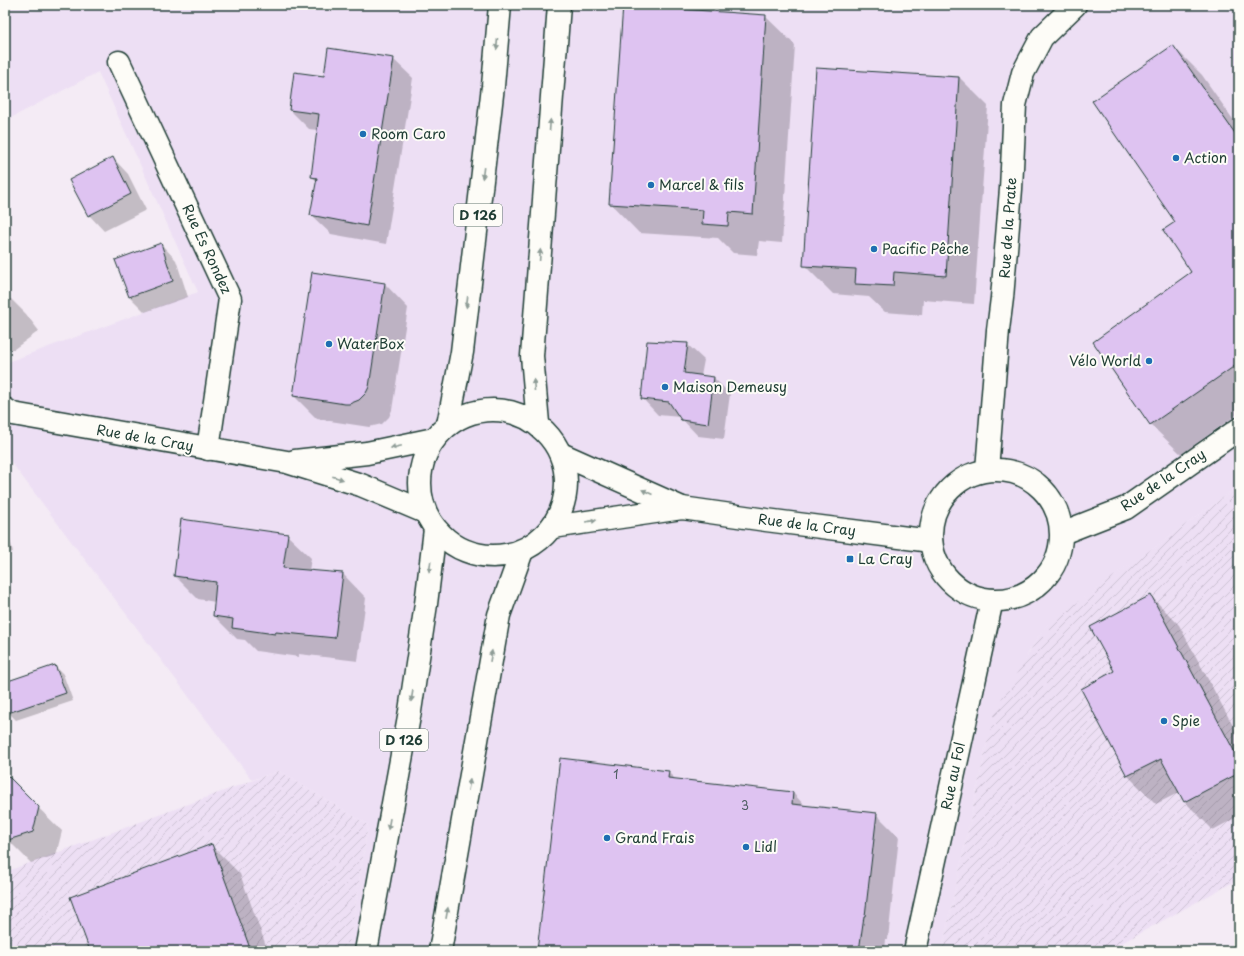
<svg xmlns="http://www.w3.org/2000/svg" width="1244" height="956" viewBox="0 0 1244 956" font-family="'Playpen Sans',sans-serif">
	<defs>
		<pattern id="industrial-furrows" width="10" height="10" patternUnits="userSpaceOnUse"><rect width="10" height="10" fill="#eddff4"/><path d="M-1 1l2-2M0 10L10 0M9 11l2-2" fill="none" stroke="#cbc0d2"/></pattern>
	</defs>
	<rect width="100%" height="100%" fill="#f4ebf5"/>
	<filter id="ink" filterUnits="userSpaceOnUse"><feTurbulence type="fractalNoise" baseFrequency=".025" numOctaves="2"/><feDisplacementMap in="SourceGraphic" scale="8" xChannelSelector="R" yChannelSelector="G"/><feConvolveMatrix kernelMatrix="1 2 1 2 8 2 1 2 1" color-interpolation-filters="sRGB"/></filter>
	<g filter="url(#ink)">
		<path fill="#eddff4" d="M 5,5 L 1239,5 L 1239,486 L 1045,627 L 1029,652 L 987,743 L 942,951 L 348,951 L 368,825 L 278,771 L 252,780 L 5,454 L 5,363 L 198,292 L 98,72 L 5,121 Z"/>
		<g fill="url(#industrial-furrows)">
			<path d="M 1239,486 L 1239,879 L 1107,951 L 942,951 L 987,743 L 996,708 L 1045,626 Z"/>
			<path d="M 278,771 L 368,825 L 348,951 L 5,951 L 5,872 Z"/>
		</g>
		<g fill="#0003">
			<path d="M 765,16 L 795,45 L 782,243 L 759,241 L 757,255 L 733,253 L 718,238 L 639,233 L 610,203 Z"/>
			<path d="M 1173,46 L 1202,75 L 1239,128 L 1239,413 L 1181,454 L 1151,425 L 1094,342 L 1193,272 L 1177,223 Z"/>
			<path d="M 393,59 L 413,78 L 386,244 L 331,234 L 311,215 L 318,182 L 312,177 L 318,130 L 309,129 L 290,110 Z"/>
			<path d="M 817,69 L 959,77 L 988,106 L 974,304 L 923,300 L 922,315 L 885,312 L 869,297 L 833,294 L 804,265 Z"/>
			<path d="M 113,158 L 128,174 L 146,210 L 104,231 L 89,215 Z"/>
			<path d="M 161,244 L 176,260 L 188,297 L 145,312 L 130,297 Z"/>
			<path d="M 385,284 L 408,308 L 392,410 L 389,417 L 382,424 L 369,427 L 317,419 L 294,396 Z"/>
			<path d="M 11,299 L 26,314 L 39,331 L 14,349 L 5,349 L 5,301 Z"/>
			<path d="M 687,344 L 704,360 L 701,376 L 714,378 L 730,394 L 724,439 L 698,436 L 680,417 L 658,415 L 642,398 Z"/>
			<path d="M 5,519 L 13,552 L 5,554 Z"/>
			<path d="M 287,535 L 311,558 L 309,571 L 343,574 L 366,598 L 358,661 L 299,654 L 299,657 L 256,651 L 245,640 L 237,639 L 214,616 L 215,602 L 198,599 L 175,576 Z"/>
			<path d="M 1151,596 L 1179,625 L 1239,737 L 1239,816 L 1213,830 L 1185,802 L 1180,792 L 1156,804 L 1128,776 L 1082,690 L 1115,671 Z"/>
			<path d="M 55,666 L 63,674 L 73,701 L 16,720 L 8,712 L 5,705 L 5,683 Z"/>
			<path d="M 668,772 L 676,780 L 793,793 L 806,807 L 876,814 L 899,837 L 888,939 L 886,939 L 885,951 L 538,951 Z"/>
			<path d="M 5,775 L 62,831 L 56,855 L 31,863 L 5,837 Z"/>
			<path d="M 212,846 L 240,874 L 268,951 L 91,951 Z"/>
		</g>
		<g fill="#dec3f1" stroke="#1f3d34">
			<path d="M 623,5 L 766,15 L 753,214 L 729,212 L 728,226 L 702,224 L 703,210 L 609,204 Z"/>
			<path d="M 1173,45 L 1239,139 L 1239,363 L 1150,425 L 1093,342 L 1191,272 L 1163,230 L 1175,222 L 1092,101 Z"/>
			<path d="M 328,48 L 394,58 L 367,226 L 310,215 L 317,178 L 311,177 L 319,114 L 289,110 L 294,72 L 324,76 Z"/>
			<path d="M 816,68 L 959,77 L 946,276 L 894,272 L 893,286 L 855,284 L 856,269 L 803,266 Z"/>
			<path d="M 113,157 L 131,194 L 88,216 L 69,180 Z"/>
			<path d="M 161,243 L 173,281 L 129,297 L 115,260 Z"/>
			<path d="M 312,272 L 385,283 L 369,387 L 366,393 L 359,400 L 349,404 L 345,404 L 293,396 Z"/>
			<path d="M 647,341 L 688,343 L 684,373 L 714,377 L 708,424 L 681,420 L 669,402 L 641,399 Z"/>
			<path d="M 181,519 L 288,534 L 283,568 L 343,573 L 335,638 L 276,632 L 275,634 L 232,628 L 233,619 L 213,616 L 216,582 L 174,576 Z"/>
			<path d="M 1151,595 L 1239,760 L 1239,773 L 1184,802 L 1161,759 L 1127,776 L 1081,689 L 1114,671 L 1090,627 Z"/>
			<path d="M 55,665 L 66,693 L 5,714 L 5,682 Z"/>
			<path d="M 560,758 L 669,771 L 668,778 L 793,792 L 792,804 L 877,813 L 865,916 L 864,916 L 859,951 L 537,951 Z"/>
			<path d="M 5,773 L 39,807 L 33,832 L 5,841 Z"/>
			<path d="M 212,844 L 251,951 L 90,951 L 70,897 Z"/>
		</g>
		<g fill="none" stroke-linecap="round" stroke-linejoin="round">
			<g stroke="#1f3d34" stroke-width="25">
				<g id="minor">
					<path d="M 119,62 L 230,299 L 208,449"/>
					<path d="M 5,409 L 13,414 L 287,462 L 361,485 L 425,512"/>
					<path d="M 561,454 L 682,508 L 766,520 L 931,541"/>
					<path d="M 295,461 L 367,453 L 434,439"/>
					<path d="M 987,470 L 998,330 L 1002,298 L 1011,189 L 1015,105 L 1023,73 L 1042,37 L 1075,5"/>
					<circle cx="996" cy="535" r="65"/>
					<path d="M 553,527 L 682,508"/>
					<path d="M 1062,533 L 1126,508 L 1239,429"/>
					<path d="M 915,951 L 992,600"/>
				</g>
			</g>
			<g stroke="#1f3d34" stroke-width="25">
				<g id="major">
					<circle cx="493" cy="483" r="73"/>
					<path d="M 538,423 L 532,356 L 559,5"/>
					<path d="M 448,425 L 462,352 L 493,86 L 500,5"/>
					<path d="M 366,951 L 410,711 L 426,604 L 435,529"/>
					<path d="M 440,951 L 499,615 L 522,551"/>
				</g>
			</g>
			<use href="#minor" stroke="#fdfcf7" stroke-width="22"/>
			<use href="#major" stroke="#fdfcf7" stroke-width="22"/>
		</g>
		<defs><path id="oneway-solid" d="M-6-.8H1V-3.2L6.5 0L1 3.2V.8H-6Z"/></defs>
		<g fill="#8e9c96">
			<use href="#oneway-solid" transform="translate(497 44) rotate(95)"/>
			<use href="#oneway-solid" transform="translate(550 125) rotate(-86)"/>
			<use href="#oneway-solid" transform="translate(483 173) rotate(97)"/>
			<use href="#oneway-solid" transform="translate(540 255) rotate(-86)"/>
			<use href="#oneway-solid" transform="translate(467 302) rotate(97)"/>
			<use href="#oneway-solid" transform="translate(534 385) rotate(-95)"/>
			<use href="#oneway-solid" transform="translate(396 447) rotate(168)"/>
			<use href="#oneway-solid" transform="translate(338 478) rotate(17)"/>
			<use href="#oneway-solid" transform="translate(647 492) rotate(-156)"/>
			<use href="#oneway-solid" transform="translate(591 521) rotate(-9)"/>
			<use href="#oneway-solid" transform="translate(430 567) rotate(97)"/>
			<use href="#oneway-solid" transform="translate(491 656) rotate(-80)"/>
			<use href="#oneway-solid" transform="translate(412 696) rotate(99)"/>
			<use href="#oneway-solid" transform="translate(469 785) rotate(-80)"/>
			<use href="#oneway-solid" transform="translate(389 824) rotate(100)"/>
			<use href="#oneway-solid" transform="translate(447 913) rotate(-80)"/>
		</g>
	</g>
	<g fill="#1f6fb2" stroke="#fdfcf7" stroke-width="1.5">
		<circle cx="363" cy="134" r="4"/>
		<circle cx="1176" cy="158" r="4"/>
		<circle cx="651" cy="185" r="4"/>
		<circle cx="874" cy="249" r="4"/>
		<circle cx="329" cy="344" r="4"/>
		<circle cx="1149" cy="361" r="4"/>
		<circle cx="665" cy="387" r="4"/>
		<rect x="846" y="555" width="8" height="8" rx="2"/>
		<circle cx="1164" cy="721" r="4"/>
		<circle cx="607" cy="838" r="4"/>
		<circle cx="746" cy="847" r="4"/>
	</g>
	<g text-anchor="middle" stroke-width="4" stroke-linejoin="round" paint-order="stroke">
		<g font-size="12" fill="#4f5e63">
			<text x="616" y="779">1</text>
			<text x="745" y="810">3</text>
		</g>
		<g fill="#fdfcf7" stroke="#62766e" stroke-width="1">
			<rect x="454" y="204" width="48" height="22" rx="3"/>
			<rect x="380" y="729" width="48" height="22" rx="3"/>
		</g>
		<g font-size="13" font-weight="bold" fill="#1f3d34">
			<text x="478" y="220">D 126</text>
			<text x="404" y="745">D 126</text>
		</g>
		<g font-size="14" fill="#1f3d34" stroke="#fdfcf7" text-anchor="start">
			<text x="371" y="139">Room Caro</text>
			<text x="1184" y="163">Action</text>
			<text x="659" y="190">Marcel &amp; fils</text>
			<text x="882" y="254">Pacific Pêche</text>
			<text x="337" y="349">WaterBox</text>
			<text x="1141" y="366" text-anchor="end">Vélo World</text>
			<text x="673" y="392">Maison Demeusy</text>
			<text x="858" y="564">La Cray</text>
			<text x="1172" y="726">Spie</text>
			<text x="615" y="843">Grand Frais</text>
			<text x="754" y="852">Lidl</text>
		</g>
		<g font-size="14" fill="#1f3d34" stroke="#fdfcf7">
			<text transform="translate(1008 228) rotate(-86)" y="5">Rue de la Prate</text>
			<text transform="translate(207 249) rotate(65)" y="5">Rue Es Rondez</text>
			<text transform="translate(145 438) rotate(10)" y="5">Rue de la Cray</text>
			<text transform="translate(1163 480) rotate(-34)" y="5">Rue de la Cray</text>
			<text transform="translate(807 525) rotate(7)" y="5">Rue de la Cray</text>
			<text transform="translate(953 776) rotate(-78)" y="5">Rue au Fol</text>
		</g>
	</g>
	<rect width="1244" height="956" fill="none" stroke="#fdfcf7" stroke-width="20"/>
	<rect x="10" y="10" width="1224" height="936" fill="none" stroke="#1f3d34" stroke-width="1.5" filter="url(#ink)"/>
</svg>
